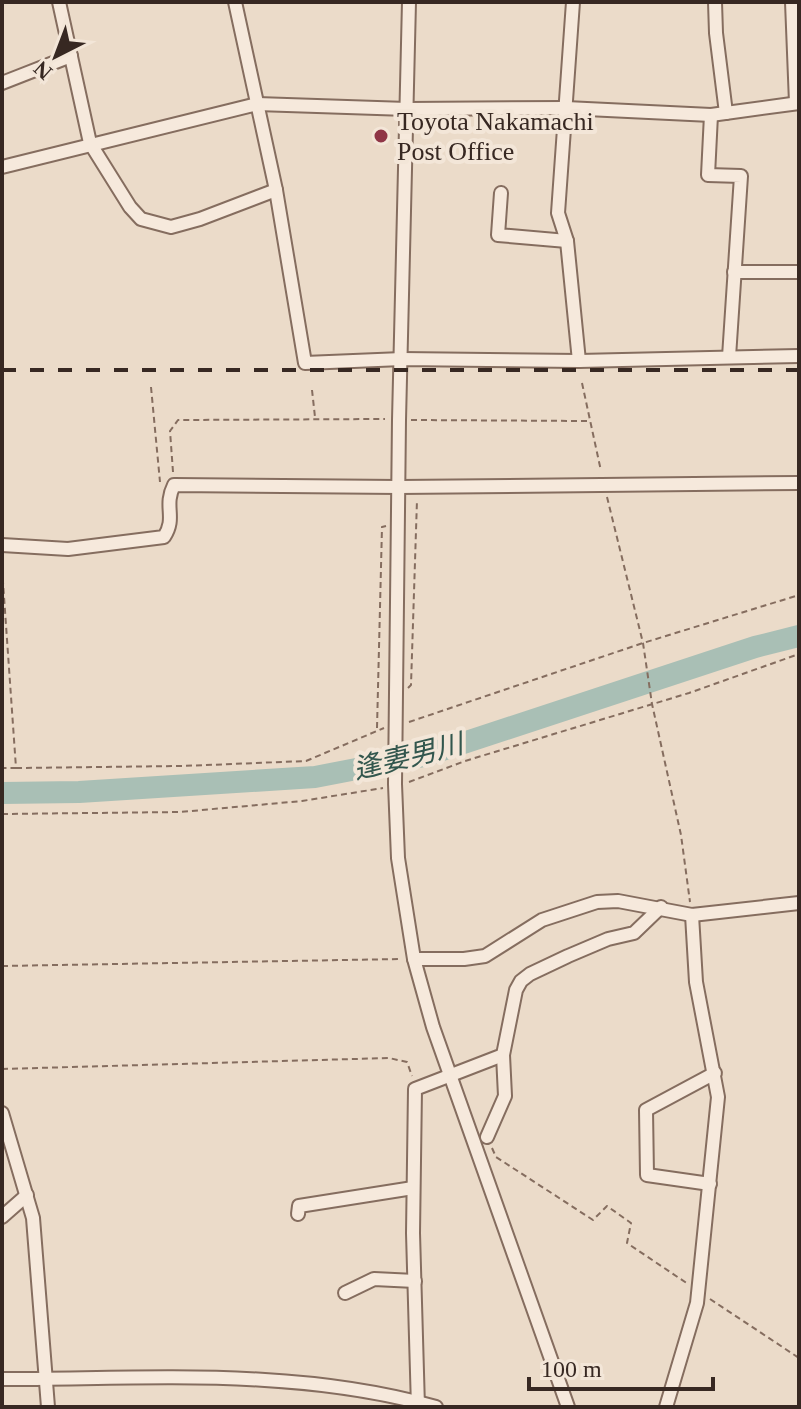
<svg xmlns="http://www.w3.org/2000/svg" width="801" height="1409" viewBox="0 0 801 1409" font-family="'Times New Roman','Noto Sans JP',serif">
	<rect width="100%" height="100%" fill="#ebdbc9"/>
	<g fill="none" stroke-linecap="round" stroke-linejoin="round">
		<path stroke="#a9bfb5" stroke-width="22" d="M 2,793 L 79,792 L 315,777 L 424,756 L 755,647 L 799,636"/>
		<g stroke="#856d5f" stroke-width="16">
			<g id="minor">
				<path d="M 59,2 L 90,143 L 130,207 L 141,219 L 171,227 L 200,219 L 276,190"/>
				<path d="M 235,2 L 276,190 L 305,363 L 402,359 L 579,361 L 799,356"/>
				<path d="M 409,2 L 399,420 L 395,784 L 398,858 L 414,959 L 433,1027 L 568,1407"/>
				<path d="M 573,2 L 558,213 L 567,241 L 579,361"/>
				<path d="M 715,2 L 716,33 L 726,113"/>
				<path d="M 792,2 L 796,103"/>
				<path d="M 2,83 L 71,56"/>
				<path d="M 711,115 L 708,175 L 741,176 L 729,357"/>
				<path d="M 2,167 L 257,104 L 407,109 L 566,108 L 711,115 L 799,103"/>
				<path d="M 501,193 L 498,235 L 567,241"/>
				<path d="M 734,272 L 799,272"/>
				<path d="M 2,545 L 68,549 L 164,537 C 177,517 163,507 174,485 L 399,487 L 799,483"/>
				<path d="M 414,959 L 464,959 L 485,956 L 542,920 L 597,902 L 618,901 L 692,915 L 799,903"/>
				<path d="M 2,1113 L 33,1218 L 48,1407"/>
				<path d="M 487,1137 L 505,1096 L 503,1055"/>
				<path d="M 710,1184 L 647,1175 L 646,1110 L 715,1073"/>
				<path d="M 298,1214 L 299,1206 L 413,1188"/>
				<path d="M 2,1217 L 27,1195"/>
				<path d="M 345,1293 L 374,1279 L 415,1281"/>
				<path d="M 2,1379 C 147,1379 295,1367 436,1407"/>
				<path d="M 418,1407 L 413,1233 L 415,1089 L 503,1055 L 516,990 L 521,981 L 530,974 L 568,956 L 608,939 L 634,933 L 661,907"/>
				<path d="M 666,1407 L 697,1303 L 718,1097 L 696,982 L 692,915"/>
			</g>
		</g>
		<g stroke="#856d5f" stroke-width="2" stroke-dasharray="6 4" stroke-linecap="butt">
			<path d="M 582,383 L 601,471"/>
			<path d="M 151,387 L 160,482"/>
			<path d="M 312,390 L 315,417"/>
			<path d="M 411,420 L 589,421"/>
			<path d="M 173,472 L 170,431 L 178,420 L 385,419"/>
			<path d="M 607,497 L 643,643 L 652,704 L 681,835 L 690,902"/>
			<path d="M 2,568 L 16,768 L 2,768"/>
			<path d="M 408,688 L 411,685 L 417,500"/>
			<path d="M 409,722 L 643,643 L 799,595"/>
			<path d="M 377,728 L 382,527 L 386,526"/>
			<path d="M 16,768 L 182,766 L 306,761 L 384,728"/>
			<path d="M 409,782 L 465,761 L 689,693 L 799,654"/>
			<path d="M 2,814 L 180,812 L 302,801 L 383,788"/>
			<path d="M 2,966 L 401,959"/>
			<path d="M 2,1069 L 389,1058 L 407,1062 L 412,1076"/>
			<path d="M 492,1148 L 496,1157 L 593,1220 L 607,1206 L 631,1223 L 627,1243 L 688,1284"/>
			<path d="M 710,1299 L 799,1358"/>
		</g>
		<use href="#minor" stroke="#f6e9dc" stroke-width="12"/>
		<path stroke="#372822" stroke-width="4" stroke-dasharray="14 14" stroke-linecap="butt" d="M 2,370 L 799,370"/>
	</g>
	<circle fill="#8f3546" stroke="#f3e6d8" stroke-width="3" cx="381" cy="136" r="8"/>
	<g text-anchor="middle" stroke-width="8" stroke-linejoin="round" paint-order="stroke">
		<g font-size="26" fill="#372822" stroke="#f3e6d8" text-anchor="start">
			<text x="397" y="130">Toyota Nakamachi<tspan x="397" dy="30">Post Office</tspan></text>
		</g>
		<g font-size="28" font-style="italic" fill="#32564d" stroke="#f3e6d8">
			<text transform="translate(408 756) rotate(-14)" y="10">逢妻男川</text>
		</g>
	</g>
	<rect width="801" height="1409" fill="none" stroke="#372822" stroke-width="8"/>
	<g transform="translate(56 56) rotate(222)" stroke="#f3e6d8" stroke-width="6" paint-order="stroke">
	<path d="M0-6L14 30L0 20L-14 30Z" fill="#372822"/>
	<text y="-12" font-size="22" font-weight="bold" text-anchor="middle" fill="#372822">N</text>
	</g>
	<path d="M529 1377v12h184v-12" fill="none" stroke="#372822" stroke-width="4"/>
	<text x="541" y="1377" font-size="24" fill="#372822" stroke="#f3e6d8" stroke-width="6" paint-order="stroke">100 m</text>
</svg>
